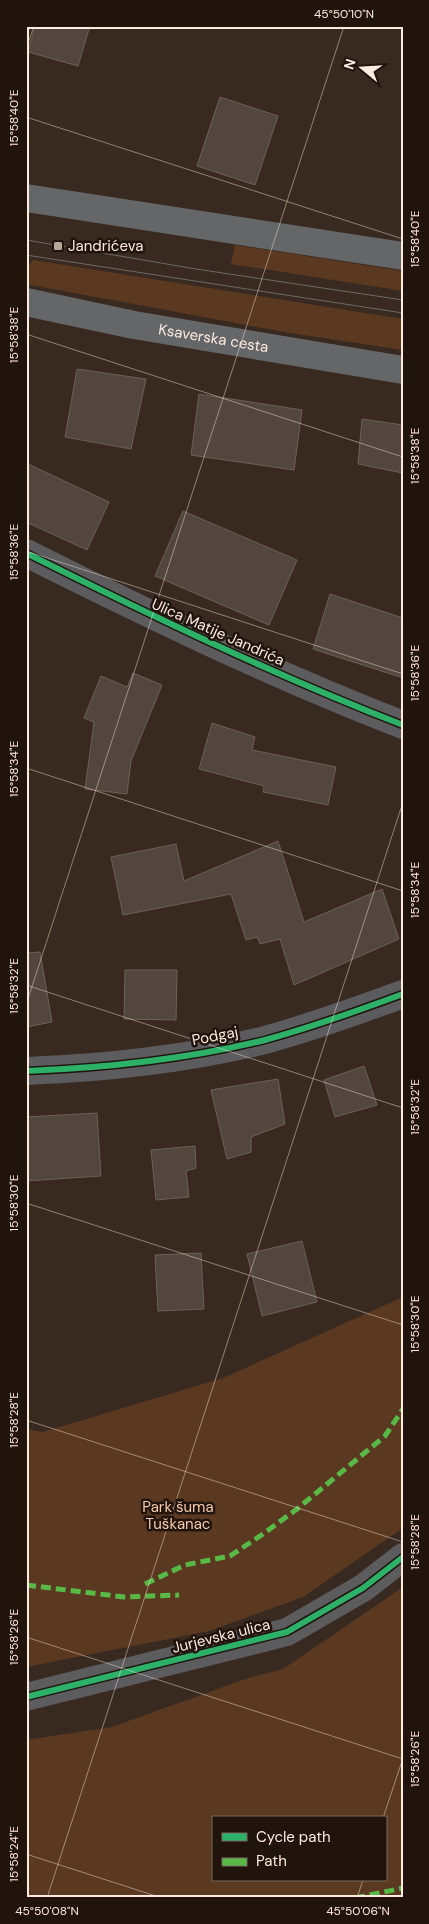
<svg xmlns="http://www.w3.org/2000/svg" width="429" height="1924" viewBox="0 0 429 1924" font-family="'DM Sans',sans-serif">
	<rect width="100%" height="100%" fill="#382a20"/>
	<g fill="#5b3921" fill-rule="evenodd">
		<path d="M 235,245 L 403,271 L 403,291 L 231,264 Z"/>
		<path d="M 33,260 L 403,319 L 403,350 L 290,333 L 26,284 L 26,268 Z"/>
		<path d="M 403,1297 L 403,1528 L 303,1597 L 209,1631 L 26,1667 L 26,1429 L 43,1432 L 223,1378 Z"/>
		<path d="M 403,1587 L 403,1898 L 26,1898 L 26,1740 L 112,1727 L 248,1678 L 283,1669 ZM 213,1818 L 385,1818 L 385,1880 L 213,1880 Z"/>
	</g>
	<g fill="#52463e" stroke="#6d6058">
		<path d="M 35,26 L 90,26 L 78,66 L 28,52 Z"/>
		<path d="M 220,97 L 278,116 L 255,185 L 197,166 Z"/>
		<path d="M 77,369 L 146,379 L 131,449 L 65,437 Z"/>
		<path d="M 199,394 L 302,410 L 294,470 L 191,455 Z"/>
		<path d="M 362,419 L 403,425 L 403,473 L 358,464 Z"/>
		<path d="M 26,463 L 109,502 L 87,550 L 26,522 Z"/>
		<path d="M 183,511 L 297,560 L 269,625 L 155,576 Z"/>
		<path d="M 330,594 L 403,618 L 403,678 L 313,649 Z"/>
		<path d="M 133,673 L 162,685 L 131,761 L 127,794 L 85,789 L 94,722 L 84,718 L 101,676 L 127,687 Z"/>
		<path d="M 212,723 L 255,737 L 252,750 L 336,767 L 328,805 L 263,792 L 264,786 L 199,769 Z"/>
		<path d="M 278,841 L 304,922 L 382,889 L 399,939 L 294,985 L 280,939 L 260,944 L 257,937 L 246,940 L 231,894 L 123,915 L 111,857 L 176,844 L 184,881 Z"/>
		<path d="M 40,952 L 52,1022 L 26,1027 L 26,953 Z"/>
		<path d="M 125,970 L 177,970 L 176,1020 L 124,1019 Z"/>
		<path d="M 364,1066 L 377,1105 L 335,1117 L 324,1080 Z"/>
		<path d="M 278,1079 L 285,1124 L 251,1137 L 251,1152 L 227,1159 L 211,1090 Z"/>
		<path d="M 97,1113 L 101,1176 L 26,1181 L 26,1117 Z"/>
		<path d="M 195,1146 L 196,1168 L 186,1171 L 189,1197 L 156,1200 L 151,1150 Z"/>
		<path d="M 302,1241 L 317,1302 L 262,1316 L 247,1254 Z"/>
		<path d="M 201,1253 L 204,1309 L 158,1311 L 155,1255 Z"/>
	</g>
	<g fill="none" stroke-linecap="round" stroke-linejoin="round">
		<g stroke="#5c5b5e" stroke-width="28">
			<path d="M 26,553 C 150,615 274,675 403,725"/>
			<path d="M 26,1071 C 105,1068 188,1059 265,1040 C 312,1027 357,1011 403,994"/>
		</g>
		<path stroke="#5c5b5e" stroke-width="28" d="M 26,1697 L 287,1632 L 363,1588 L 403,1557"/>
		<g stroke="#656668" stroke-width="28">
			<path d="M 26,198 L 403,256"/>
			<path id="s1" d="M 26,302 L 134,325 L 403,370"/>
		</g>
		<g stroke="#6f6966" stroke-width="1">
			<path d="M 26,240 L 196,269 L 403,300"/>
			<path d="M 26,255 L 403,313"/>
		</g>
		<g stroke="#58b947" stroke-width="5" stroke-dasharray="10 5" stroke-linecap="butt">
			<path d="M 145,1584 L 185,1565 L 230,1556 L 263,1534 L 297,1509 L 385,1436 L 403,1409"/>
			<path d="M 26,1585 L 124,1597 L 179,1595"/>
			<path d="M 355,1898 L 403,1888"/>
		</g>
		<g stroke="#20140d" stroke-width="9">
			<g id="cycleway">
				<path d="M 26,553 C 150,615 274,675 403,725"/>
				<path d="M 26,1071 C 105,1068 188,1059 265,1040 C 312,1027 357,1011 403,994"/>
				<path d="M 26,1697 L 287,1632 L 363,1588 L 403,1557"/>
			</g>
		</g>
		<use href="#cycleway" stroke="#2db169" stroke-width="6"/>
	</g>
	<path fill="none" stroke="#fdebe0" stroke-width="1" stroke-opacity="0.45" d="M 26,49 L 34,26M 26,117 L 403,239M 26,334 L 403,457M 26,551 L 403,674M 26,768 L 403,891M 26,985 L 403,1108M 26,1005 L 344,26M 26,1203 L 403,1325M 26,1420 L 403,1542M 26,1637 L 403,1759M 383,1818 L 403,1758M 26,1854 L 162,1898M 47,1898 L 403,802M 357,1898 L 363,1880"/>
	<rect fill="#b8a79d" stroke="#20140d" stroke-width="2" x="53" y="241" width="10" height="10" rx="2.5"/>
	<g text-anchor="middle" stroke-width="5" stroke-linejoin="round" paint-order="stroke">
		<g font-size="15" fill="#fdebe0" stroke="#20140d" text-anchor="start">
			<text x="68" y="251">Jandrićeva</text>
		</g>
		<g font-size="15" fill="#fdebe0" stroke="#20140d">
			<text dy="5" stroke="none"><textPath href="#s1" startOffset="191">Ksaverska cesta</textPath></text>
			<text transform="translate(218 632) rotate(24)" y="5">Ulica Matije Jandrića</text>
			<text transform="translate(215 1036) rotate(-11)" y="5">Podgaj</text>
			<text transform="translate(221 1636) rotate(-14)" y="5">Jurjevska ulica</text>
		</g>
		<g font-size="15" fill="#f7caac" stroke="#20140d">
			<text x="178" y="1512">Park šuma<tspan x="178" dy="17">Tuškanac</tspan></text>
		</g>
	</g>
	<rect width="429" height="1924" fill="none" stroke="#20140d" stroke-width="55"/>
	<rect x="212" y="1816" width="175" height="65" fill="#20140d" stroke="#786a61"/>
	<rect x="222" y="1833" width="25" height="8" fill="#2db169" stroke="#786a61"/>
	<text x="256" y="1842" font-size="15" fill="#fdebe0">Cycle path</text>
	<rect x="222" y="1858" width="25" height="8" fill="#58b947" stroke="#786a61"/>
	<text x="256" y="1866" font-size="15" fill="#fdebe0">Path</text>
	<g transform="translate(362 68) rotate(288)" stroke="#20140d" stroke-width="4" paint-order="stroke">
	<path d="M0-4L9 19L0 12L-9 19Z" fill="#fdebe0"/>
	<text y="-8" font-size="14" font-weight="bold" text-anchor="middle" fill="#fdebe0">N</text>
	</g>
	<rect x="28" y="28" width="374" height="1868" fill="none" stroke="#fdebe0" stroke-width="2"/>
	<g font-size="12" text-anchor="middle" fill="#fdebe0">
		<text x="344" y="18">45°50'10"N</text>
		<text transform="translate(14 118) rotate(-90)" y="4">15°58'40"E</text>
		<text transform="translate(415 239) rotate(-90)" y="4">15°58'40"E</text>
		<text transform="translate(14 335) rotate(-90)" y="4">15°58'38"E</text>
		<text transform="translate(415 456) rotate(-90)" y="4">15°58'38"E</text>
		<text transform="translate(14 552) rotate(-90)" y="4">15°58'36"E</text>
		<text transform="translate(415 673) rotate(-90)" y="4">15°58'36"E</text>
		<text transform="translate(14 769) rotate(-90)" y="4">15°58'34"E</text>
		<text transform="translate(415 890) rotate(-90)" y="4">15°58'34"E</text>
		<text transform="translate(14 986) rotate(-90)" y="4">15°58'32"E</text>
		<text transform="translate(415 1107) rotate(-90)" y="4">15°58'32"E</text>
		<text transform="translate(14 1203) rotate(-90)" y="4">15°58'30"E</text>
		<text transform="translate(415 1324) rotate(-90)" y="4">15°58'30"E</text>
		<text transform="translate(14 1420) rotate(-90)" y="4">15°58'28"E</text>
		<text transform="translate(415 1542) rotate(-90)" y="4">15°58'28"E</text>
		<text transform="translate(14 1637) rotate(-90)" y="4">15°58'26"E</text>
		<text transform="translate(415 1759) rotate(-90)" y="4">15°58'26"E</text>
		<text transform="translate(14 1854) rotate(-90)" y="4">15°58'24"E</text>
		<text x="47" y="1915">45°50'08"N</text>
		<text x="358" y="1915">45°50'06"N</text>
	</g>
</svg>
